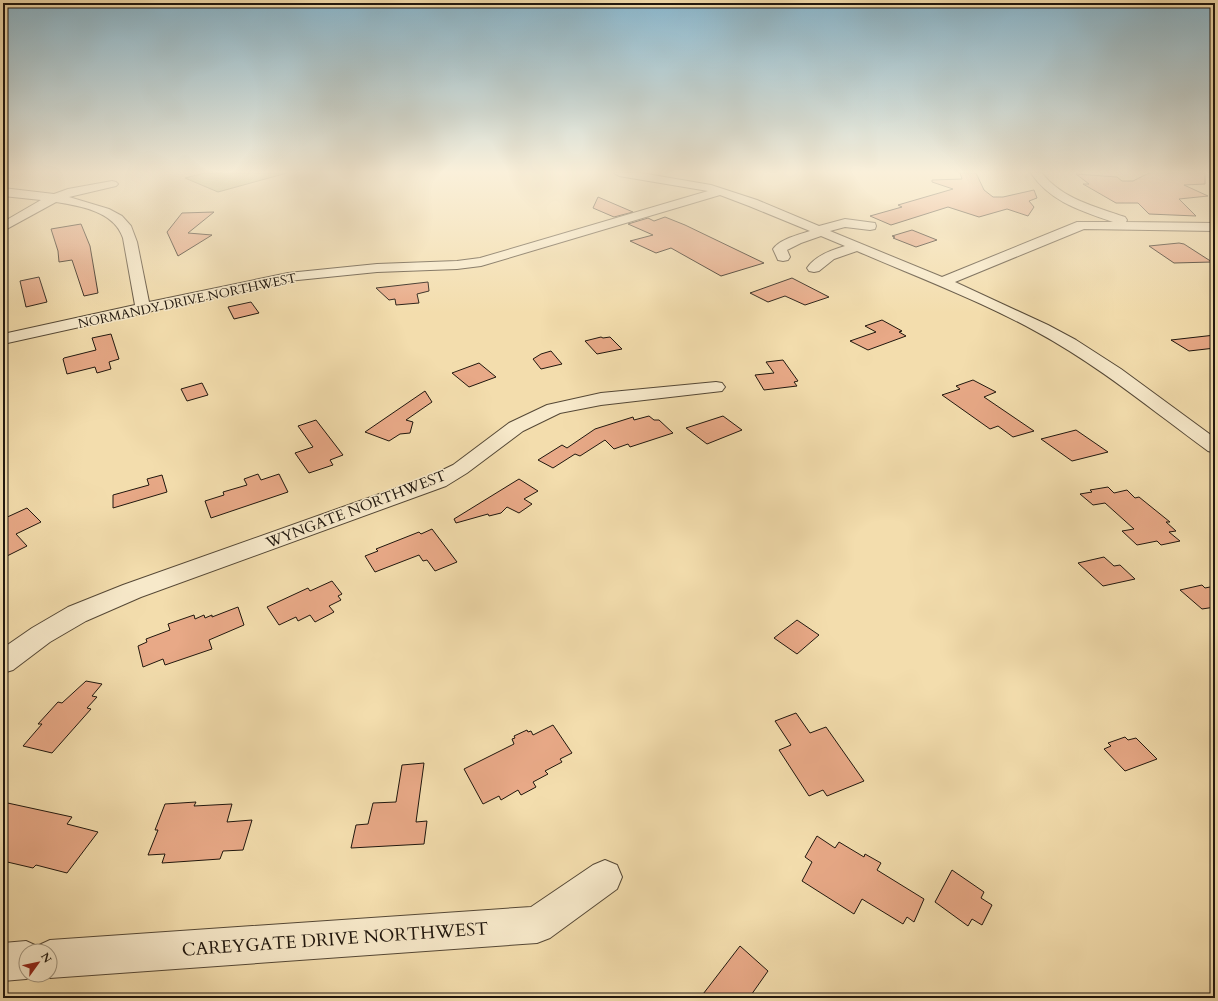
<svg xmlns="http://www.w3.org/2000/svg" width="1218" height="1001" viewBox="0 0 1218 1001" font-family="Cardo,serif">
	<rect width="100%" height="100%" fill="#f3ddad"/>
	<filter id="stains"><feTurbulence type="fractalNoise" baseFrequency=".005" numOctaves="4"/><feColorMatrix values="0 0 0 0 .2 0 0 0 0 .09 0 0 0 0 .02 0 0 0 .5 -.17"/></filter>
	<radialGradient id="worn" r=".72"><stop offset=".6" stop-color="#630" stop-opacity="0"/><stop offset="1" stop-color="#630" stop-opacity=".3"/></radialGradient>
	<path fill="#c1bf86" stroke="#706b4a" d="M 205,173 L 287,173 L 218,192 L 185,178 Z"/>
	<g fill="#e8a987" stroke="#20170e">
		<path d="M 960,173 L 976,173 L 984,190 L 993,197 L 1003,197 L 1034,190 L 1037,198 L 1029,201 L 1034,207 L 1028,216 L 1007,209 L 979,217 L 948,207 L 891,225 L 870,216 L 902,207 L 898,205 L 953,189 L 932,182 L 932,180 L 962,179 Z"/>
		<path d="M 1149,173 L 1205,173 L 1205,184 L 1184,185 L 1208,196 L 1179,199 L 1196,216 L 1149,214 L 1138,203 L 1116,203 L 1083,184 L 1089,184 L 1076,174 L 1117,177 L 1122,181 L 1133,181 Z"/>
		<path d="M 598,197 L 633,212 L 614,217 L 593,208 Z"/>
		<path d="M 214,212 L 188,233 L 212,235 L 178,256 L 167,232 L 182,213 Z"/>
		<path d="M 665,217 L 685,225 L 764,263 L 721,276 L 671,248 L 656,253 L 630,241 L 653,235 L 628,224 L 648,218 L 654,221 Z"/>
		<path d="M 81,224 L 90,246 L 98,293 L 84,296 L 72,260 L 59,262 L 58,251 L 51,229 Z"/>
		<path d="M 912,230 L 937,240 L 916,247 L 893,238 L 895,237 L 892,236 Z"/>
		<path d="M 1179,243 L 1184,244 L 1212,262 L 1174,263 L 1149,246 Z"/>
		<path d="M 39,277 L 47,302 L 26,307 L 20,281 Z"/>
		<path d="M 792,278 L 829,297 L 805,305 L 785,296 L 768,302 L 750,293 Z"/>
		<path d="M 428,282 L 429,291 L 417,294 L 419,303 L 396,305 L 395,299 L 389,300 L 376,288 Z"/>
		<path d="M 251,302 L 259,313 L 234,319 L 228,307 Z"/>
		<path d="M 882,320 L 902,331 L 899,332 L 906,336 L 868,350 L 850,341 L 876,332 L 865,326 Z"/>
		<path d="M 111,334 L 119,359 L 109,362 L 111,369 L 97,373 L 95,367 L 67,374 L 63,359 L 64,358 L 96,350 L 92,338 Z"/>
		<path d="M 1215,335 L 1215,348 L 1189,351 L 1171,340 Z"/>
		<path d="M 601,337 L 603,338 L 610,337 L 622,349 L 597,354 L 585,341 Z"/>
		<path d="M 551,351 L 562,364 L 541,369 L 533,359 L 541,354 Z"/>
		<path d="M 783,360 L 798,381 L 794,382 L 797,386 L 764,390 L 755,375 L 774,373 L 766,362 Z"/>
		<path d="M 479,363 L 496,377 L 469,387 L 452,373 Z"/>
		<path d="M 973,380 L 996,392 L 984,397 L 1034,431 L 1013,437 L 998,426 L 990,429 L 942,395 L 960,389 L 956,386 Z"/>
		<path d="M 202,383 L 208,395 L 187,401 L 181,389 Z"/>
		<path d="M 425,391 L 432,402 L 406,420 L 413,422 L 410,433 L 400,434 L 389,441 L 365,432 Z"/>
		<path d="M 649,416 L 654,420 L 659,420 L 673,433 L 630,447 L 628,444 L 614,449 L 605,440 L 580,456 L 575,454 L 553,468 L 538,460 L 562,445 L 567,448 L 595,429 L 633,417 L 634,420 Z"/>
		<path d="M 723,416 L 742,430 L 707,444 L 686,428 Z"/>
		<path d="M 316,420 L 343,455 L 330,460 L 333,465 L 309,473 L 295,453 L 313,447 L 298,426 Z"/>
		<path d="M 1076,430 L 1108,452 L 1072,461 L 1041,439 Z"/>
		<path d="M 258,474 L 261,480 L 279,474 L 288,492 L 211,518 L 205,501 L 224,495 L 223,492 L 247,485 L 244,479 Z"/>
		<path d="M 162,475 L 167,492 L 113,508 L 113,495 L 149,485 L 147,479 Z"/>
		<path d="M 519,479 L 538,491 L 524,499 L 532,504 L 519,513 L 507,507 L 501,513 L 489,516 L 488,514 L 456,523 L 454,519 Z"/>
		<path d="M 1108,487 L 1114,493 L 1127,490 L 1135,498 L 1139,497 L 1170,522 L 1166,522 L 1176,531 L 1169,532 L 1180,541 L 1161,545 L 1157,541 L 1137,545 L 1122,531 L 1134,529 L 1105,503 L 1093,505 L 1080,494 L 1092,492 L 1090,490 Z"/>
		<path d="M 27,508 L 41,522 L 16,534 L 27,546 L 3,558 L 3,519 Z"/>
		<path d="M 432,529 L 457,562 L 435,571 L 427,560 L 423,561 L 419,555 L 375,572 L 365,556 L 378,551 L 376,549 L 419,532 L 421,534 Z"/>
		<path d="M 1104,557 L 1114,566 L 1120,565 L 1135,579 L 1103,586 L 1078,563 Z"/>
		<path d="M 332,581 L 342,594 L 338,596 L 341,600 L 329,606 L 334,612 L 315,622 L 310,615 L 298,621 L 296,617 L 279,625 L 267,607 L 308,588 L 310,591 Z"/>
		<path d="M 1202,585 L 1205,588 L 1215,586 L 1215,607 L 1202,609 L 1180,590 Z"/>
		<path d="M 238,607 L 244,625 L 209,640 L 212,649 L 165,665 L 163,659 L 143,667 L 138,646 L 147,642 L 146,639 L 170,630 L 168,624 L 194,615 L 195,619 L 204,615 L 205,618 L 212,615 L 212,617 Z"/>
		<path d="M 797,620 L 819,635 L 797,654 L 774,638 Z"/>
		<path d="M 86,681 L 102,684 L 92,696 L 97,697 L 87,708 L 91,709 L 52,753 L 23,746 L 42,724 L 38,724 L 58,702 L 62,703 Z"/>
		<path d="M 796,713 L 810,733 L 826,727 L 864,781 L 827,796 L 823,790 L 809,796 L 779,750 L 791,745 L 775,721 Z"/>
		<path d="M 553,725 L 572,753 L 560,759 L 562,762 L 545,771 L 548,774 L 533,782 L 536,787 L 521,795 L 518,790 L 501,800 L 499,796 L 483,804 L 464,769 L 514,744 L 512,739 L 515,738 L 514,736 L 527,730 L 528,732 L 531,731 L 533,735 Z"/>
		<path d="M 1125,737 L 1128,740 L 1136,738 L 1157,759 L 1125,771 L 1104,749 L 1111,746 L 1108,743 Z"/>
		<path d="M 424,763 L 416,822 L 427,821 L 424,844 L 351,848 L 356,825 L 368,824 L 373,803 L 396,802 L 402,765 Z"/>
		<path d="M 3,802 L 72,817 L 67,824 L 98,832 L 67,873 L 36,865 L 33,868 L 3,861 Z"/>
		<path d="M 196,802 L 194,806 L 232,804 L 227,822 L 252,820 L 243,850 L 223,851 L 220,859 L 162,863 L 165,854 L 148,855 L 158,830 L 155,830 L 165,804 Z"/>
		<path d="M 817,836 L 835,848 L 839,842 L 864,857 L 865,854 L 881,863 L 877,870 L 924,899 L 914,922 L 907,917 L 903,924 L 862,899 L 854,914 L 802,881 L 812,862 L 805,857 Z"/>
		<path d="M 952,870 L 984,892 L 981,898 L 992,905 L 982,925 L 972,919 L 968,926 L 935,902 Z"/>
		<path d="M 740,946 L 768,971 L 749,998 L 700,998 Z"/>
	</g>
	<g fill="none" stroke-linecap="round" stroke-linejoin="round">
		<g stroke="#554836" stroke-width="2">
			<g id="minor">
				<path d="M 614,173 L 641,173 L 711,185 L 757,200 L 819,226 L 845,219 L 875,223 L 876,226 L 875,229 L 870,230 L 845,227 L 830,231 L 942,277 L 1077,222 L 1113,222 C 1082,211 1050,202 1031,173 L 1042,173 C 1062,199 1096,207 1125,217 L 1127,220 L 1126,222 L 1215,223 L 1215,231 L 1084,229 L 955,282 L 1048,325 L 1076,340 L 1121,369 L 1215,438 L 1215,453 L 1208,451 C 1152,410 1098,365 1037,332 C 979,300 917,277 857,251 L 834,259 L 819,271 L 814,272 L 809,271 L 807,268 C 815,256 831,250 845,246 L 821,236 L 801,243 L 787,250 L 790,257 L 788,260 L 783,261 L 778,260 L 773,249 C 780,239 798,235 810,231 L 749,206 L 720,195 L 481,266 L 457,269 L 377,272 L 288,281 L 3,344 L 3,334 L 135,305 L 123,238 C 114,211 80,206 56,202 L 3,231 L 3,222 L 41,200 L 3,196 L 3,188 L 54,194 L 68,189 L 112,181 L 116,182 L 118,184 L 116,186 L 69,197 L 109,209 L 122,216 L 131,226 L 137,242 L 149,302 L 288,273 L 377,264 L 457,261 L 480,258 L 708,191 L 619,176 Z"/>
				<path d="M 716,382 L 722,383 L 725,387 L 722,391 L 601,405 L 560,413 L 523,431 L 467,473 L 446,486 L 141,597 L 86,621 L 50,642 L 13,670 L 3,673 L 3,648 L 32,628 L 68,607 L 123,585 L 430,476 L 453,465 L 509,423 L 547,405 L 601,393 Z"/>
				<path d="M 605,860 L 617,865 L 622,877 L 617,889 L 550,938 L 537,943 L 50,978 L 44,975 L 50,975 L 50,951 L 26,951 L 26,975 L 35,975 L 26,979 L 3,981 L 3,943 L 26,941 L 37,946 L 50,940 L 531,907 L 593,865 Z"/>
			</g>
		</g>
		<use href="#minor" fill="#f7e9ca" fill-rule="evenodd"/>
	</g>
	<linearGradient id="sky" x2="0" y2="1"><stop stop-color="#89b7ce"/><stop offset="0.55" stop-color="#faf0da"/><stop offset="1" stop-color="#faf0da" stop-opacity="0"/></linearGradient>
	<rect width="1218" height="313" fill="url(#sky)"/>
	<g text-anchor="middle" stroke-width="3" stroke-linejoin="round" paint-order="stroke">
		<g font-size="13" fill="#20170e" stroke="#f7e9ca">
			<text transform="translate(187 300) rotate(-12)" y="5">NORMANDY DRIVE NORTHWEST</text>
		</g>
		<g font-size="15" fill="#20170e" stroke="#f7e9ca">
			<text transform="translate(356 509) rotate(-21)" y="5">WYNGATE NORTHWEST</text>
		</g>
		<g font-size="18" fill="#20170e" stroke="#f7e9ca">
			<text transform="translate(335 939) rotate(-4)" y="6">CAREYGATE DRIVE NORTHWEST</text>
		</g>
	</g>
	<rect width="1218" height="1001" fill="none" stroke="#f3ddad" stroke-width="16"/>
	<rect x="4" y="4" width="1210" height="993" fill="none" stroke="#20170e" stroke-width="2"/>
	<rect x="8" y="8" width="1202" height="985" fill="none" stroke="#20170e"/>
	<g transform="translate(38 963) rotate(57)"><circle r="19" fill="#f7e9ca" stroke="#a1957f"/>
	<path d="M0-3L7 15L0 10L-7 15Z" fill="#8f2418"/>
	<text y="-6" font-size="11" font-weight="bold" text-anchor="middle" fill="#20170e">N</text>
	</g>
	<rect width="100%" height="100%" filter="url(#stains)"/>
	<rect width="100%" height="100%" fill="url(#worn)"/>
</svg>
